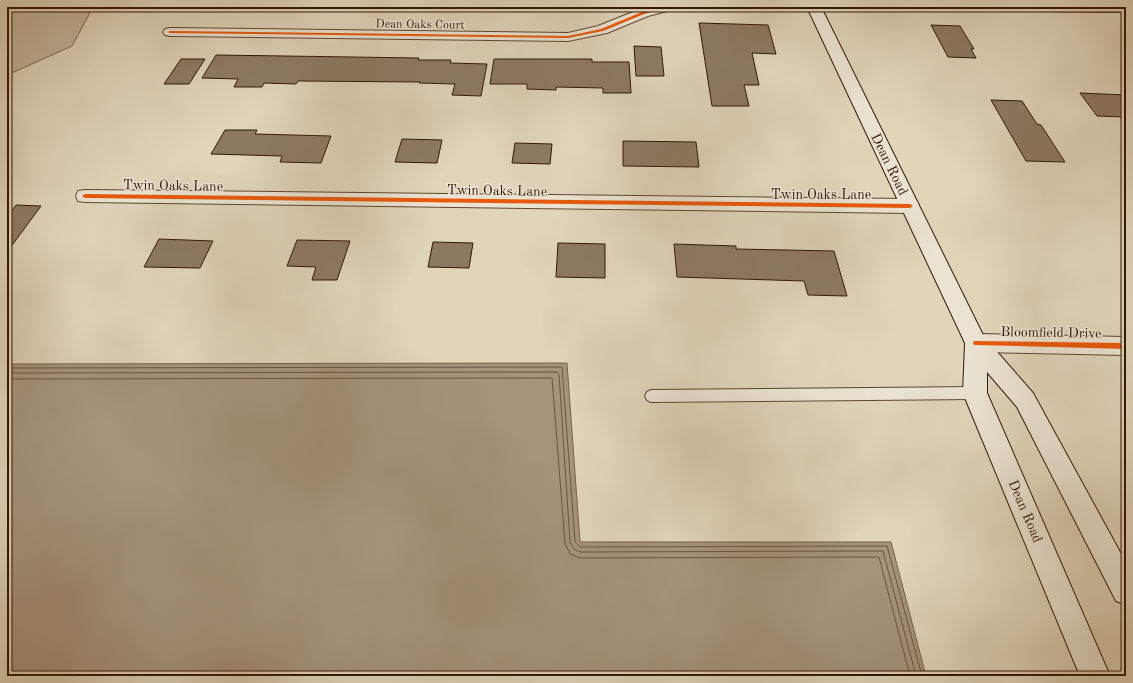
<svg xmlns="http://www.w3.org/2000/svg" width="1133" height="683" viewBox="0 0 1133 683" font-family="'Old Standard TT',serif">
	<rect width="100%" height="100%" fill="#e0d4b9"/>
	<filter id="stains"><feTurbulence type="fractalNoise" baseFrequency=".005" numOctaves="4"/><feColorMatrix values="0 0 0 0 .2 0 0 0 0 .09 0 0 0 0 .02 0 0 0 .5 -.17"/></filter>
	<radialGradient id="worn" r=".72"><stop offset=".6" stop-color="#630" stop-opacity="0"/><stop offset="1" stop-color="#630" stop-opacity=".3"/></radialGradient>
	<path fill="#c3b49a" stroke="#7b654f" d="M 7,7 L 93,7 L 72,46 L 7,75 Z"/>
	<path fill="#a5937b" stroke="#77614b" d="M 567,363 L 580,542 L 891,542 L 926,676 L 7,676 L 7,364 Z"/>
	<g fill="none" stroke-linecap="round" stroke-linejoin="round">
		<g stroke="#6c5440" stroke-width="1">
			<path d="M 7,368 L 562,367 L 575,542 L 580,547 L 887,546 L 922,676"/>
			<path d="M 7,373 L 557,372 L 559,374 L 570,542 L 574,549 L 580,552 L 883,551 L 916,676"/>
			<path d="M 7,379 L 552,378 L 565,543 L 570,554 L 580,558 L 879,557 L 910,676"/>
		</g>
	</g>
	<g fill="#8d7962" stroke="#331604">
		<path d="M 699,23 L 768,25 L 776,54 L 752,53 L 759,85 L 744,85 L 749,106 L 712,106 Z"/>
		<path d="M 931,25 L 960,26 L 974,49 L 971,49 L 976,58 L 948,57 Z"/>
		<path d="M 634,46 L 661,47 L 664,76 L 636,76 Z"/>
		<path d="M 216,55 L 419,58 L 418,60 L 451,60 L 450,63 L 487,64 L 481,96 L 452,95 L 455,84 L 419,83 L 420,82 L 298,81 L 296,84 L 264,83 L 262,87 L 234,87 L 238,79 L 202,78 Z"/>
		<path d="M 181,59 L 205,59 L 189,84 L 164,84 Z"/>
		<path d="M 494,59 L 592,59 L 592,62 L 629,62 L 631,93 L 603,93 L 603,88 L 556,87 L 556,90 L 527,89 L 527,84 L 490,84 Z"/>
		<path d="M 1080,93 L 1126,95 L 1126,117 L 1097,116 Z"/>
		<path d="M 991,100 L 1022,101 L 1037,124 L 1041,125 L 1065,162 L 1026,161 Z"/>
		<path d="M 225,130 L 257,130 L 255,134 L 331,136 L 321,163 L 280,162 L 282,156 L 211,154 Z"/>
		<path d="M 402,139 L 442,140 L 437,163 L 395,162 Z"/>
		<path d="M 623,141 L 696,142 L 699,167 L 623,166 Z"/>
		<path d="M 515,143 L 552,144 L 550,164 L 512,163 Z"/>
		<path d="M 16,205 L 41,206 L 7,252 L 7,217 Z"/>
		<path d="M 159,239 L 213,241 L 200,268 L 144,267 Z"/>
		<path d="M 297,240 L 350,241 L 337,280 L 312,280 L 316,267 L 287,266 Z"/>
		<path d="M 433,242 L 473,243 L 469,268 L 428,267 Z"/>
		<path d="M 558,243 L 605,244 L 605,278 L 556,277 Z"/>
		<path d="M 674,244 L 736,246 L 736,249 L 834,251 L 847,296 L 808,295 L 804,281 L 677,277 Z"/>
	</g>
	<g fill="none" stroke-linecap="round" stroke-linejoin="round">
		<g stroke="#5e4631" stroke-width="2">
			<path id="service" d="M 975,387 L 979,389 L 981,393 L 979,397 L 975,399 L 651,402 L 647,400 L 645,396 L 647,392 L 651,390 Z"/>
		</g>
		<g stroke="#5e4631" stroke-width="2">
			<g id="minor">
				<path d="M 650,7 L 673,7 L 671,10 L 648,16 L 607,33 L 568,41 L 170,36 L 165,35 L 163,32 L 165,29 L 170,28 L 568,33 L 598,26 L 638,10 Z"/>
				<path d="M 1018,7 L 1126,7 L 1126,12 L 1025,11 L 1020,10 Z"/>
				<path d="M 85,190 L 910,199 L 917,201 L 919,206 L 917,211 L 910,213 L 85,202 L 78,201 L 76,196 L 78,191 Z"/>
			</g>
		</g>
		<g stroke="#5e4631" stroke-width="2">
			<path id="tertiary" d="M 976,334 L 1126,337 L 1126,355 L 976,352 L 968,349 L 965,343 L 968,337 Z"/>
		</g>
		<g stroke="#331604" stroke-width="2">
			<path id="secondary" d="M 807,7 L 821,7 L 984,337 L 1033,393 L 1126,563 L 1126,605 L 1116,601 L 1017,407 L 987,372 L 987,393 L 1110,676 L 1080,676 L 963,393 L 965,343 Z"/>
		</g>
		<use href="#service" fill="#ebe3d2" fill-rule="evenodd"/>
		<use href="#minor" fill="#ebe3d2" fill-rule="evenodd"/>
		<use href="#tertiary" fill="#ebe3d2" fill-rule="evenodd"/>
		<use href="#secondary" fill="#ebe3d2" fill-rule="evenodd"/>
		<g stroke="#ebe3d2" stroke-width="2">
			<g id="cycleway">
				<path d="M 662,7 L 668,7 L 644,14 L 603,31 L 568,38 L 170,33 L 168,32 L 170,31 L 568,36 L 601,29 L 642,12 Z"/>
				<path d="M 85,194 L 910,204 L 913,206 L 910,208 L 85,198 L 82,196 Z"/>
				<path d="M 974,341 L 976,341 L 1126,343 L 1126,349 L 976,345 L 974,345 L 973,343 Z"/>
			</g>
		</g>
		<use href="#cycleway" fill="#e8590c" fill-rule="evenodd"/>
	</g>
	<g text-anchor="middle" stroke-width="3" stroke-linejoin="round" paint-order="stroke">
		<g font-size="12" fill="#331604" stroke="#ebe3d2">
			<text transform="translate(420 24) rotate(1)" y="4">Dean Oaks Court</text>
		</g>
		<g font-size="14" fill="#331604" stroke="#ebe3d2">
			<text transform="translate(890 164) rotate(64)" y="5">Dean Road</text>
			<text transform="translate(173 185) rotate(1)" y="5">Twin Oaks Lane</text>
			<text transform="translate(497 190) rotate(1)" y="5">Twin Oaks Lane</text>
			<text x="821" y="199">Twin Oaks Lane</text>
			<text transform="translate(1051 332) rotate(1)" y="5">Bloomfield Drive</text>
			<text transform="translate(1026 511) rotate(67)" y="5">Dean Road</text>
		</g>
	</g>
	<rect width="1133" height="683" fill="none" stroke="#e0d4b9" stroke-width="24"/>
	<rect x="8" y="8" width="1117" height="667" fill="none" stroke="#331604" stroke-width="2"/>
	<rect x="12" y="12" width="1109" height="659" fill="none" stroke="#331604"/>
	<rect width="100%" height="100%" filter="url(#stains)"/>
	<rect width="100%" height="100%" fill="url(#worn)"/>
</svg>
